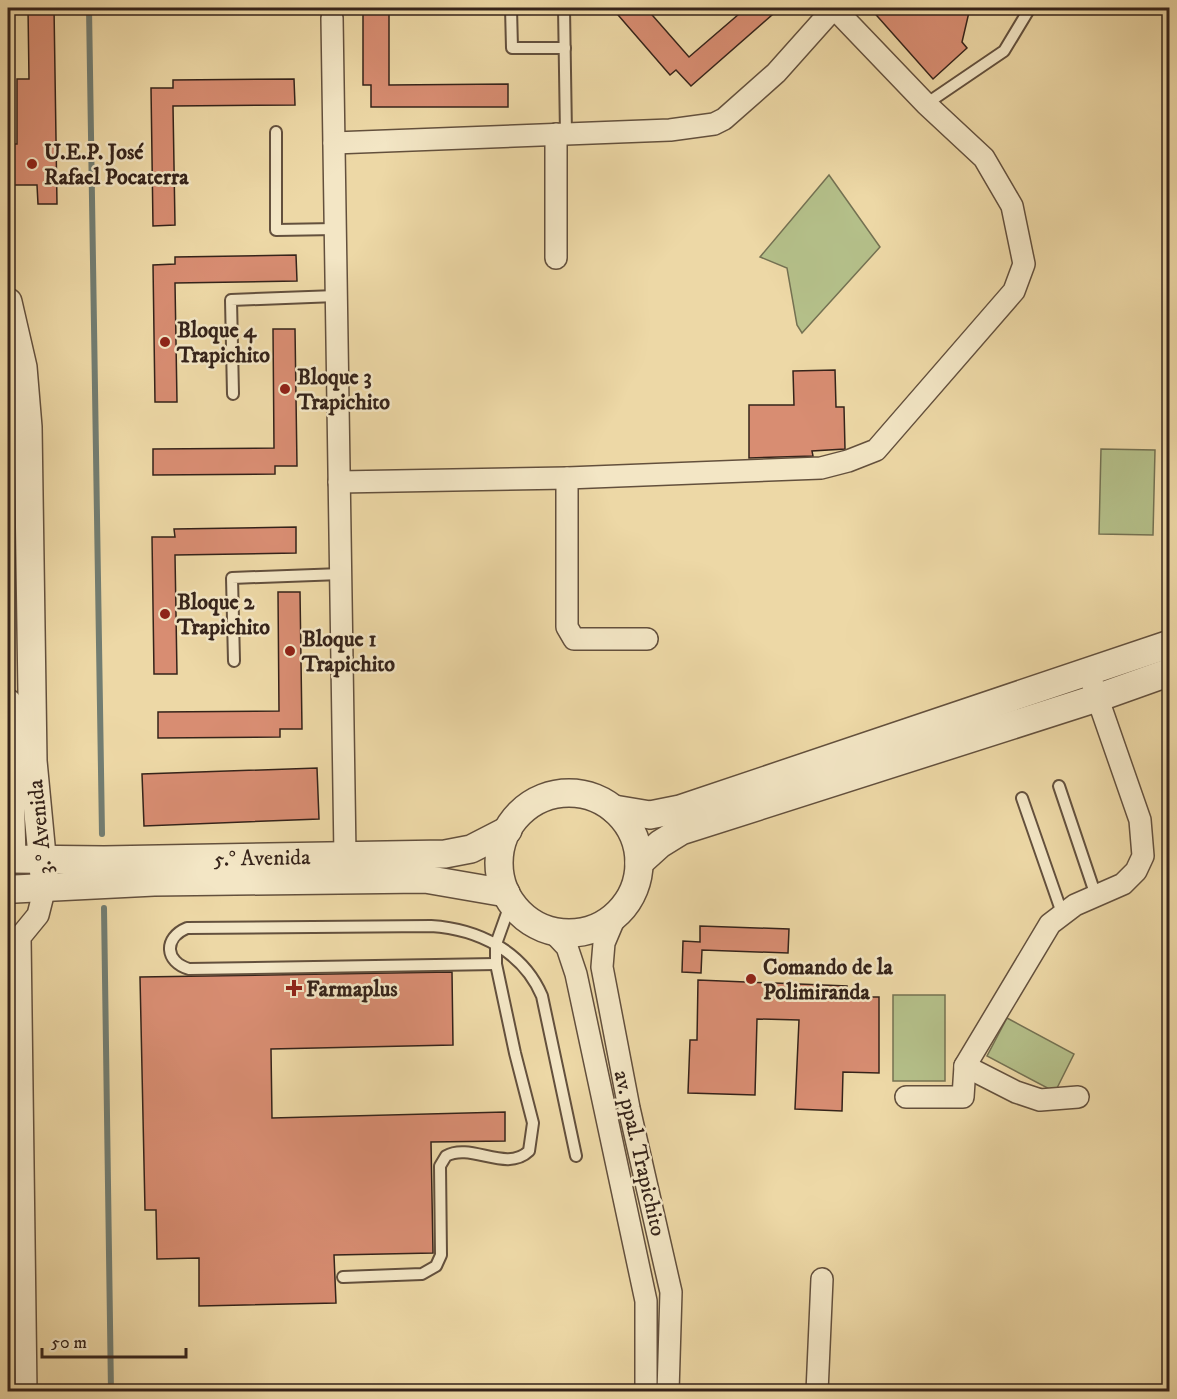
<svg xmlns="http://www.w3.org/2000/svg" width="1177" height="1399" viewBox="0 0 1177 1399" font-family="'IM FELL DW Pica',serif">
	<rect width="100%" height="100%" fill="#edd8a6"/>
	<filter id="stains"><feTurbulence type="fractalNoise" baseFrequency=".00333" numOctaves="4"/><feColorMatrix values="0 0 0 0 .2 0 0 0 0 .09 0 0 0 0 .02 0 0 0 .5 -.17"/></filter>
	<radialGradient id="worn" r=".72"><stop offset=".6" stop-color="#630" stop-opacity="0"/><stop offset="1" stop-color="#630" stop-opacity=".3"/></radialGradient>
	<g fill="#b4bf89" stroke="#747152" stroke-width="1.5">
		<path d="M 829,175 L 880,247 L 802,333 L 797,325 L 787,268 L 760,257 Z"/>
		<path d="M 1101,449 L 1155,450 L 1153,535 L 1099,534 Z"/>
		<rect x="893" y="995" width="52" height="86"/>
		<path d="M 1007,1018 L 1074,1054 L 1055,1092 L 987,1056 Z"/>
	</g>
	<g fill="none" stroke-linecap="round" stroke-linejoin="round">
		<g stroke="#727d72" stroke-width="6">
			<path d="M 89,8 L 102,834"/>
			<path d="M 104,908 L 111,1392"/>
		</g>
	</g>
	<g fill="#d88d72" stroke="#35231a" stroke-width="1.5">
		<path d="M 28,8 L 54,8 L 57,204 L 38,204 L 37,185 L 8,185 L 8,144 L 17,144 L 17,79 L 29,79 Z"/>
		<path d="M 363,8 L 389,8 L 389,85 L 508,84 L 508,107 L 371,107 L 371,85 L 363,85 Z"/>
		<path d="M 612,8 L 646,8 L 689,57 L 746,8 L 780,8 L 691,86 L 676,70 L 670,75 Z"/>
		<path d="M 870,8 L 970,8 L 962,42 L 967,48 L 933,79 Z"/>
		<path d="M 294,79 L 295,105 L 173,106 L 175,225 L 153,226 L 151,88 L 173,88 L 173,80 Z"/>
		<path d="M 296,255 L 297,281 L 175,283 L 177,402 L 155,402 L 153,265 L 175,264 L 175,257 Z"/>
		<path d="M 273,329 L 295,329 L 297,466 L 275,466 L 275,474 L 153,475 L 153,449 L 274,448 Z"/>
		<path d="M 835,370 L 836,407 L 844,407 L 845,449 L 812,451 L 813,456 L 749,458 L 749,405 L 794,405 L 793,371 Z"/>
		<path d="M 296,527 L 296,553 L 175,555 L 177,674 L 154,674 L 152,537 L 175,537 L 174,529 Z"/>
		<path d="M 278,592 L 300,592 L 302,729 L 280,729 L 280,737 L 158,738 L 158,712 L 279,711 Z"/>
		<path d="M 317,768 L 319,819 L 144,826 L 142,774 Z"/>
		<path d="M 700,926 L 789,929 L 788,953 L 702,950 L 701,973 L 682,972 L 683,941 L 700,942 Z"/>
		<path d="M 452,972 L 453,1045 L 271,1049 L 272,1118 L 505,1112 L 505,1141 L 431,1142 L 433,1253 L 334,1255 L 336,1303 L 199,1306 L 199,1258 L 157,1259 L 156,1210 L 145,1210 L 140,977 Z"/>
		<path d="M 698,980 L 847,986 L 846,997 L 879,997 L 879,1073 L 843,1072 L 842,1111 L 795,1109 L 799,1020 L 757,1019 L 755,1095 L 688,1093 L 690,1040 L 697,1040 Z"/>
	</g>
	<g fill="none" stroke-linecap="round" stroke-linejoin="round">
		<g stroke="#63503d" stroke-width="14">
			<g id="service">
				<path d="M 511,8 L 512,48 L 565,48"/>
				<path d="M 564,8 L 566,134"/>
				<path d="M 926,104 L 1004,51 L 1030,8"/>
				<path d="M 276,132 L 276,230 L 336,229"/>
				<path d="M 233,394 L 231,300 L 336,296"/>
				<path d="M 234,661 L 232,578 L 341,574"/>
				<path d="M 1059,786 L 1096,896"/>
				<path d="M 1022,798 L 1062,913"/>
				<path d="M 496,964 L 189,969 C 165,962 163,938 187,928 L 431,926 C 478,929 523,951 542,996 L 576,1156"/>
				<path d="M 343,1277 L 422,1274 L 436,1266 L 441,1255 L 440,1166 L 446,1156 C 471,1142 506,1173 529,1151 L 533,1123 L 515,1053 L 496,964 L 496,944 L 511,902"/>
			</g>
		</g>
		<g stroke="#63503d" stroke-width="24">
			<g id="minor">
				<path d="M 332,18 L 345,855"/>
				<path d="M 556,134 L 556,258"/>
				<path d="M 334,143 L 670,130 L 714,124 L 724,119 L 776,73 L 834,8"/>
				<path d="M 567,478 L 567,627 L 574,639 L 647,639"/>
				<path d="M 339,482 L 567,478 L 821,468 L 848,461 L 876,450 L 1014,291 L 1024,264 L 1012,206 L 984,158 L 926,104 L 834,8"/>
				<path d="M 615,917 L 604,943 L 602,967 L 629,1108 L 671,1292 L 668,1392"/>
				<path d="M 552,931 L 567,947 L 576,974 L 646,1301 L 646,1392"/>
				<path d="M 965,1066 L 1016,1092 L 1040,1100 L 1078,1097"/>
				<path d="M 906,1097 L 963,1097 L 965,1066 L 1050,924 L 1075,905 L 1123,884 L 1136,871 L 1143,856 L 1140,820 L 1093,685"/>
				<path d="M 26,1392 L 20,937 L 38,915 L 45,887"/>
				<path d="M 817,1392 L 822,1279"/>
			</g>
		</g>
		<g stroke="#63503d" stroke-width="30">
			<g id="tertiary">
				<path d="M 8,302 L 23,367 L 28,427 L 33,761 L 45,887"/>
				<path d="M 8,703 L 12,859 L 104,860 L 445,854 L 471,849 L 508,830"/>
				<circle cx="569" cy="863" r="70"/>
				<path d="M 614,809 L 650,815 L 680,809 L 1170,644"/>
				<path d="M 639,863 L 660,844 L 681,831 L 1097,698 L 1170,672"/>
				<path d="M 15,889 L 154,882 L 425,879 L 506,893"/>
			</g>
		</g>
		<use href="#service" stroke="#f3e6c5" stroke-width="10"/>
		<use href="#minor" stroke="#f3e6c5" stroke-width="21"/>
		<use href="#tertiary" stroke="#f3e6c5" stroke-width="27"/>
	</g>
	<g fill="#8f2418" stroke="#f3e6c5" stroke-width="2">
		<circle cx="32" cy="164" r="6"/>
		<circle cx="165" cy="342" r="6"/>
		<circle cx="285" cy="389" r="6"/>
		<circle cx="165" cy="614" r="6"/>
		<circle cx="290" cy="651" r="6"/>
		<circle cx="751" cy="979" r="6"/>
		<path d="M291 979h6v6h6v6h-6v6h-6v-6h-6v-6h6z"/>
	</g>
	<g text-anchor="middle" stroke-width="5" stroke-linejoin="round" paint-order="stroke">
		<g font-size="22" font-weight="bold" fill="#35231a" stroke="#f3e6c5" text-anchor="start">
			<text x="44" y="159">U.E.P. José<tspan x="44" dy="25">Rafael Pocaterra</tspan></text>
			<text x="177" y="337">Bloque 4<tspan x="177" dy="25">Trapichito</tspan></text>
			<text x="297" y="384">Bloque 3<tspan x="297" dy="25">Trapichito</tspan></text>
			<text x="177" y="609">Bloque 2<tspan x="177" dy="25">Trapichito</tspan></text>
			<text x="302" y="646">Bloque 1<tspan x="302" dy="25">Trapichito</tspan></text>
			<text x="763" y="974">Comando de la<tspan x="763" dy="25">Polimiranda</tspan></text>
			<text x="306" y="996">Farmaplus</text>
		</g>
		<g font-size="22" fill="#35231a" stroke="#f3e6c5">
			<text transform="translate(39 827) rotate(-96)" y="8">3.° Avenida</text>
			<text transform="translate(262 857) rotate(-1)" y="8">5.° Avenida</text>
			<text transform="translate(641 1153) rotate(77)" y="8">av. ppal. Trapichito</text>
		</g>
	</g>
	<rect width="1177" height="1399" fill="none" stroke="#edd8a6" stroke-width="30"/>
	<rect x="9" y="9" width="1159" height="1381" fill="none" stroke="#35231a" stroke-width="3"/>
	<rect x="15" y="15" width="1147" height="1369" fill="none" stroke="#35231a" stroke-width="1.5"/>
	<path d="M42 1348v9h144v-9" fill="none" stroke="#35231a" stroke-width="3"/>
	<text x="51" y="1348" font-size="18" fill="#35231a" stroke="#f3e6c5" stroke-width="4.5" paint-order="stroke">50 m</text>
	<rect width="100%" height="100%" filter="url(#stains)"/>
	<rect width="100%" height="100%" fill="url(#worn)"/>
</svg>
